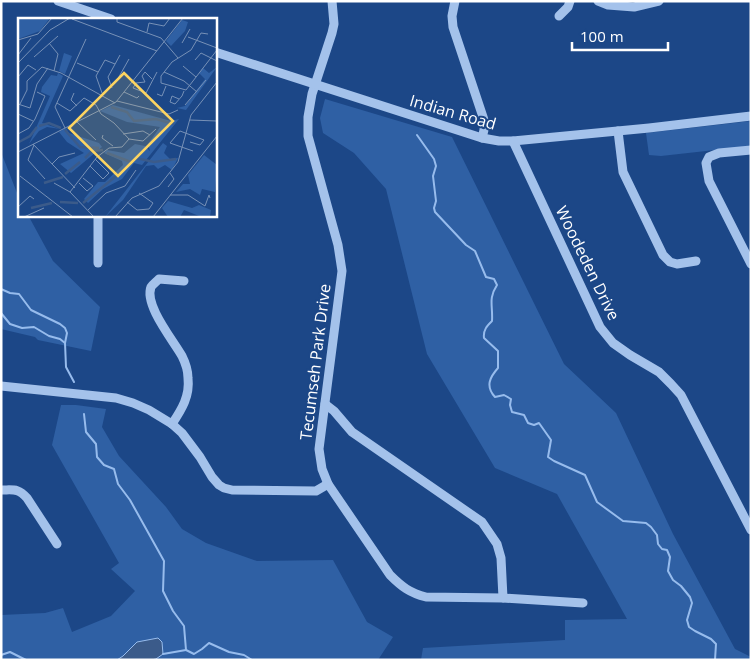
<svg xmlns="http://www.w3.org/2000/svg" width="752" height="661" viewBox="0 0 752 661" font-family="'Open Sans',sans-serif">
	<rect width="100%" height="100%" fill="#1c4787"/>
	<g fill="#2f60a4">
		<path d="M 325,99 L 452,137 L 564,364 L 616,413 L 673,534 L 735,649 L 751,657 L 751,660 L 421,660 L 423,648 L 565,640 L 565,620 L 627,619 L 557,494 L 495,468 L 427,354 L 386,189 L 354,153 L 323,133 L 320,118 Z"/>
		<path d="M 751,121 L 751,146 L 661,156 L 649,155 L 646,133 Z"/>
		<path d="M 1,152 L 19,198 L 19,215 L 28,215 L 53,261 L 100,307 L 91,351 L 38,340 L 35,337 L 1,329 Z"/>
		<path d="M 61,405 L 76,405 L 106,409 L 102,427 L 119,456 L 166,507 L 182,529 L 206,543 L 257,561 L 333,560 L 367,622 L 393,637 L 378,660 L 151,660 L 156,659 L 137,642 L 123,656 L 117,660 L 1,660 L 1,615 L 45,613 L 63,608 L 72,632 L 111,616 L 135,591 L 111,569 L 119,563 L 52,445 Z"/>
	</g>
	<path fill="#3b5b8a" stroke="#97bced" d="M 158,638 L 162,642 L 163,654 L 156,659 L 151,660 L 117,660 L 123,656 L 137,642 Z"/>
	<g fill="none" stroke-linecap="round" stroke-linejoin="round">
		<g stroke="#97bced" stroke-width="2">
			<path d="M 417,135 L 434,159 L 436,166 L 433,176 L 436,201 L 434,208 L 435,212 L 466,245 L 475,251 L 486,277 L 494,279 L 497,285 C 488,299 493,305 492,321 C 487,326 483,330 484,338 L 498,351 L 498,368 C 490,377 485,386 495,397 L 504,395 L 511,399 L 510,405 L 512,412 L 524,415 L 528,423 L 534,425 L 539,423 L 551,440 L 548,457 L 554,461 L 585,475 L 597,502 L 623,521 L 646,523 L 651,527 L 657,535 L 658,544 L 662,549 L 667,550 L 670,557 L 668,571 L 673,580 L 681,586 L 690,597 L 692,603 L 687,620 L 689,627 L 695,631 L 711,639 L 716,644 L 715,660"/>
			<path d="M 1,289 L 10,293 L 19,294 L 31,310 L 60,324 L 65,328 L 67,333 L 65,343"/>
			<path d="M 1,313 L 10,324 L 22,328 L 34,327 L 49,336 L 60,339 L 65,343 L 66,367 L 74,382"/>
			<path d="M 84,414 L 86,432 L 96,444 L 97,457 L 104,465 L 114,469 L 118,484 L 130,500 L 164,561 L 163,591 L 173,611 L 184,626 L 186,650 L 194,654 L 202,649 L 209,643 L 229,652 L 244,655 L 252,660"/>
			<path d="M 163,654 L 186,650"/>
			<path d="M 1,655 L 10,652 L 26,660"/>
		</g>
		<g stroke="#a4c2eb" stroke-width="9">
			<path d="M 58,1 L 111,19"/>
			<path d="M 332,1 L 334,24 L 332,33 L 312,94 L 308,117 L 308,136 L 338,245 L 342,271 L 319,449 L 322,469 L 328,484 L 390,575 C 402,587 410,593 426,597 L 503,598 L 583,603"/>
			<path d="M 455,1 L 452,16 L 453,27 L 484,120 L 484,130 L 482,138"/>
			<path d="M 598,1 L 608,5 L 634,7 L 659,1"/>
			<path d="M 559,16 L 568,7 L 570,1"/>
			<path d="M 215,52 L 482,138 L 499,141 L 513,141 L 649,128 L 751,116"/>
			<path d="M 618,131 L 623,172 L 663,255 L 670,262 L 677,264 L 696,261"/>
			<path d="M 513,141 L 600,327 L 613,343 L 630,355 L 659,372 L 671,384 L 681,395 L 751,530"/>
			<path d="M 751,150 L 719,153 L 709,157 L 706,163 L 709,181 L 751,264"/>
			<path d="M 98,215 L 98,263"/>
			<path d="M 1,386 L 116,398 L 133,403 L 149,410 L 172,424 L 182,433 L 200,457 L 212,477 L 219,485 L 224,488 L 232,490 L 316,491 L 328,484"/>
			<path d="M 325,404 L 334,411 L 352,432 L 482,522 L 497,544 L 501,558 L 503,598"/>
			<path d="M 172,424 C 182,409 190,396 188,378 C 188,371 185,362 182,356 C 173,340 144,305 151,287 C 153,284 156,282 159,279 L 184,281"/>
			<path d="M 1,490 C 14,490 18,488 27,498 L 57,544"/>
		</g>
	</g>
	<g text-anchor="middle" stroke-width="4" stroke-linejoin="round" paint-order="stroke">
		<g font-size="16" fill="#fff" stroke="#1c4787">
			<text transform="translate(453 112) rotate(16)" y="6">Indian Road</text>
			<text transform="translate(588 263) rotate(64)" y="6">Woodeden Drive</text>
			<text transform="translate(315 362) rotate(-83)" y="6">Tecumseh Park Drive</text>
		</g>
	</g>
	<g transform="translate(18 18)">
		<rect width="199" height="199" fill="#1c4787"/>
		<path d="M 0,0 L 32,0 L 22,13 L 0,21 ZM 164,2 L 170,4 L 167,13 L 153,28 L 148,23 ZM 46,35 L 54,38 L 47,56 L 41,53 ZM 199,49 L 168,92 L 159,90 L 167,88 L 187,61 L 181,55 L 185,50 L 191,55 ZM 40,55 L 45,58 L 24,105 L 42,111 L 29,109 L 21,113 L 11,126 L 32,78 L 23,74 L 24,69 L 33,57 L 39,58 ZM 95,87 L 153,103 L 161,101 L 124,147 L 116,145 L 104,161 L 85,171 L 70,185 L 66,181 L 80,164 L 87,164 L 105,147 L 104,143 L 86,135 L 89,132 L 106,135 L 117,126 L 127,128 L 132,133 L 130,126 L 142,109 L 109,104 L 82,93 ZM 48,110 L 51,115 L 81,125 L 84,129 L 53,155 L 42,146 L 66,135 L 49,124 L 41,114 ZM 145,125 L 149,128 L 146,135 L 152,141 L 160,140 L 154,152 L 147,147 L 140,151 L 136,147 L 128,148 L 105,182 L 87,199 ZM 186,137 L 199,147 L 197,174 L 184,171 L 182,177 L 172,171 L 158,174 L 165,166 L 172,166 L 170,157 ZM 150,183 L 174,190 L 181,187 L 193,192 L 192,199 L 181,198 L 166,192 L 162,199 L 150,199 L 144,190 Z" fill="#2f60a4"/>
		<path fill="none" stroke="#3b5b8a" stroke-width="2.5" d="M 93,89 L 109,94 L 116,103 L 138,101 L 156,106M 21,108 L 31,105 L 43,110M 47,112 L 62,129 L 81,130M 1,124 L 12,118 L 19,109M 89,135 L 113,144 L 118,140 L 136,144 L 158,141M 67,140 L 74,133 L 85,132M 47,156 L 62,144M 26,165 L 45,159M 42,184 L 60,185M 65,185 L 108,150M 13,190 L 34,185"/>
		<path fill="none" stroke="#7791b7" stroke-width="1" d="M 99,0 L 99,4 L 143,20 L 160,40M 54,1 L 139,33M 129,14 L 131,5 L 146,8 L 152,0M 190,16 L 183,15 L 173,32 L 154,44 L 143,58 L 143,65 L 168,72 L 199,32M 170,19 L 199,30M 0,22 L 20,16 L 34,0M 31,25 L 40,36 L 36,53M 164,25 L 172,11M 0,37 L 13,20M 16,39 L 40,18M 177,42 L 183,35 L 199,43M 0,45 L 32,12 L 52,0M 59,45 L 80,54M 165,48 L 178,59M 146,54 L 166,63 L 179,74M 0,59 L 10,47 L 18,52M 134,61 L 127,54 L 124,58 L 127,64 L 118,65 L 115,70 L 128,75 L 139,54M 93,67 L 98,64 L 111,41M 94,70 L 90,59 L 102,37M 106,74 L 119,80 L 121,78M 56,75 L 53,82 L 59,88M 84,75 L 78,58 L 87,42 L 97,46M 139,76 L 144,78 L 148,68M 161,81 L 154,78 L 152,84 L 157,86 L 164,78 L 166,73M 99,83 L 151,96 L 160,92M 39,85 L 52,93 L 66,80 L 78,87 L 83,96 L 96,105 L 111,121 L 125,123 L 138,111M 0,86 L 12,90 L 19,66 L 30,50M 2,86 L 9,72 L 9,63 L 24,49 L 43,55 L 97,85M 167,87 L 188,62M 0,96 L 15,103M 172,102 L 199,103M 59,104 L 78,122M 47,110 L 37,89 L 68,21M 0,116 L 11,110 L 17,101 L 27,78 L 19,74M 105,116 L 125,113 L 132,117M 85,117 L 84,120 L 95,128M 172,124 L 182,127 L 186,122 L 162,113 L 152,125 L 175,133M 15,126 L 57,170M 16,127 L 10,142 L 27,161M 0,134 L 98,84 L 165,0M 34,146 L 41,139 L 57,135M 72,148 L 85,161 L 91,155 L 77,141M 2,158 L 55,199M 36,165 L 52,174 L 76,199M 61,165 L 69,173 L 75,168 L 65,160M 150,169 L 156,161 L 152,155M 52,174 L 79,139 L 91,130 L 104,129 L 111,121M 152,177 L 170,177 L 187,188 L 191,177 L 192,180M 109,184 L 119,192 L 131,191 L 135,185 L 121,175M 0,189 L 12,178 L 16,181M 70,192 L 88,175 L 107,168 L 118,152M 6,199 L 26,190M 97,199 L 114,180 L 141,168 L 160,144 L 173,97 L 199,64M 135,199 L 199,118"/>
		<path fill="#fcd461" fill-opacity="0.15" stroke="#fcd461" stroke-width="2.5" d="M 106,55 L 155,103 L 100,158 L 51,110 Z"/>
		<rect width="199" height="199" fill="none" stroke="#fff" stroke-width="2.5"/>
	</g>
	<rect width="752" height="661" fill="none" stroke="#ffffff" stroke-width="5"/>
	<path d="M572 42v8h96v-8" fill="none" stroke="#ffffff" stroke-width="2.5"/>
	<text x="580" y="42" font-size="15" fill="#ffffff" stroke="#1c4787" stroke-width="4" paint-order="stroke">100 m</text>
</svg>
